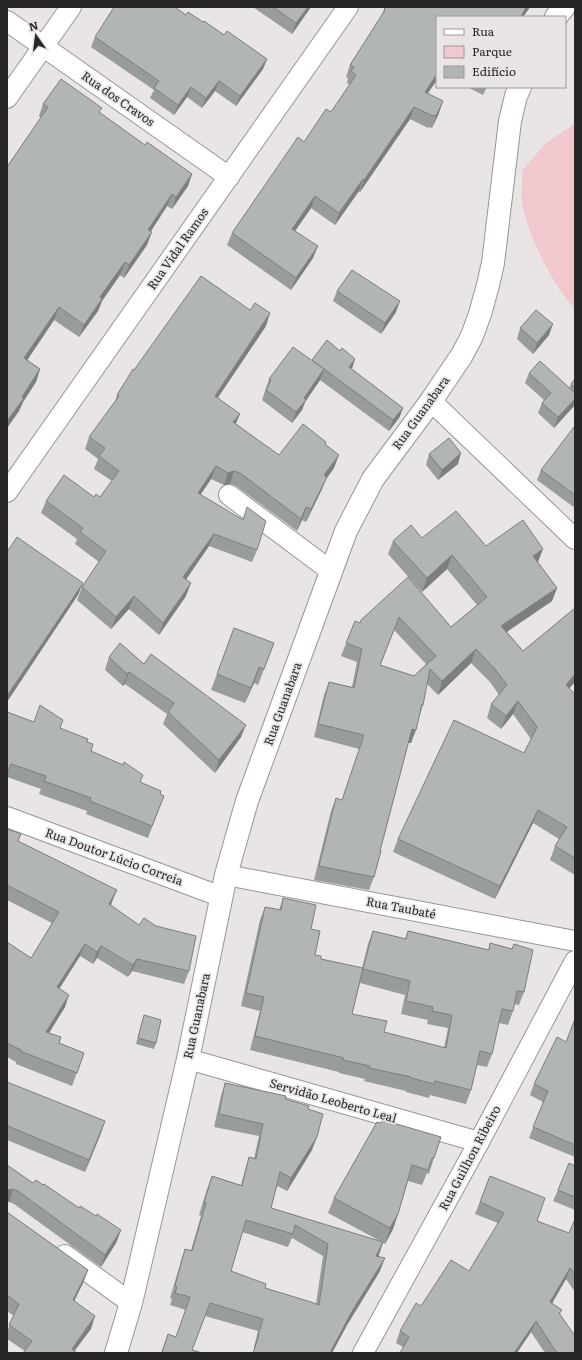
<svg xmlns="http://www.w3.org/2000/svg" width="582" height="1360" viewBox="0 0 582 1360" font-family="Literata,serif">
	<rect width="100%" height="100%" fill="#e9e5e5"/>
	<path fill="#f1c8ce" d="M 575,123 L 575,309 C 553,285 530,240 523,208 C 520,197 523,182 522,171 L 545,144 Z"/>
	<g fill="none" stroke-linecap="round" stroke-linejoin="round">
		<g stroke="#999596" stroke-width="22">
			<g id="street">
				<path d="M 7,21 L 229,177"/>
				<path d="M 7,98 L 71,7"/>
				<path d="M 431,401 L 575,539"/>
				<path d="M 7,492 L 348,7"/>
				<path d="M 229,495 L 331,571"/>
				<path d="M 7,817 L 222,897"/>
				<path d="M 226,875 L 575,941"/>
				<path d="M 188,1059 L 479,1142"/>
				<path d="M 65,1255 L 131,1303"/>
				<path d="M 363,1353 L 479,1142 L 575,961"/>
			</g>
		</g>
		<g stroke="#999596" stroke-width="24">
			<g id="secondary">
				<path d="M 556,17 L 564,7"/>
				<path d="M 116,1353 L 131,1303 L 139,1269 L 188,1059 L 226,875 L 237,836 L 247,801 L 346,531 L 373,479 L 431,401 L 462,355 L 472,336 L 480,314 L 488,285 L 493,263 L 510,121 L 516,96 L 520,87"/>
			</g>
		</g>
		<use href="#street" stroke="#fff" stroke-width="20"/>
		<use href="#secondary" stroke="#fff" stroke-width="22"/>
	</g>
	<g fill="#989c9a" fill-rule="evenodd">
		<path d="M 253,7 L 311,7 L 292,34 Z"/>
		<path d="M 386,7 L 530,7 L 523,17 L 437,17 L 437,80 L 428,93 L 439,113 L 432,128 L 429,127 L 428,128 L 410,119 L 360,192 L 359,191 L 335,225 L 311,208 L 295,231 L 313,258 L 291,290 L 227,245 L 232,233 L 304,142 L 331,112 L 350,85 L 347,83 L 348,78 L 346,77 L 350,65 L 382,16 L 384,9 Z"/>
		<path d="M 186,15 L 203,22 L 224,35 L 267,59 L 263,69 L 236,106 L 215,91 L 202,108 L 187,97 L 174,115 L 150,98 L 154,90 L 91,47 L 95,37 Z"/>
		<path d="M 467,87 L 487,87 L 483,95 Z"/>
		<path d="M 43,104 L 100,113 L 145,145 L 192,174 L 188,186 L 172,209 L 167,206 L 151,231 L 147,245 L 124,278 L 120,275 L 102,301 L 98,311 L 79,337 L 54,320 L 27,360 L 40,369 L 36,382 L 23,402 L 19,411 L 7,428 L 7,167 L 41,118 L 39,116 Z"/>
		<path d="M 337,291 L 396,312 L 381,334 L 333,301 Z"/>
		<path d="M 266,326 L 218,397 L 236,424 L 279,455 L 326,442 L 325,444 L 334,468 L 326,479 L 322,489 L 306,522 L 302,520 L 297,531 L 236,486 L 230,484 L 224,485 L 211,479 L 200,495 L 257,550 L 252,562 L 209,546 L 186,580 L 186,596 L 159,635 L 129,609 L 111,629 L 77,600 L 82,587 L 99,562 L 75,544 L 77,539 L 41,513 L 46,501 L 94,497 L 100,497 L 112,481 L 94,469 L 98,459 L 85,449 L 89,437 L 115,402 L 117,395 L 134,370 Z"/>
		<path d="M 520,328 L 549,335 L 533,354 L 517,339 Z"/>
		<path d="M 312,360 L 352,369 L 403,408 L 399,418 L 389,431 L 320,380 L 305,402 L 302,410 L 292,423 L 262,400 L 269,379 Z"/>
		<path d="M 529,373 L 569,388 L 571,384 L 575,379 L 575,403 L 574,406 L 554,428 L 538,413 L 542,403 L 544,400 L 525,383 Z"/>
		<path d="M 575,429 L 575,508 L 537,480 L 541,470 Z"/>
		<path d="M 429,454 L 458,464 L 438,480 L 426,465 Z"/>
		<path d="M 422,538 L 486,546 L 538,562 L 557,588 L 552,601 L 507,632 L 523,651 L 575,608 L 575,682 L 569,688 L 575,694 L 575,875 L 550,860 L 555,846 L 559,839 L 533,823 L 495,899 L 393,852 L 398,839 L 524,753 L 531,739 L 513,714 L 501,729 L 487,718 L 491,704 L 499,695 L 490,682 L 471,663 L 438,695 L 427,684 L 423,705 L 411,743 L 408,743 L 380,851 L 374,877 L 369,890 L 314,880 L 331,811 L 336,798 L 342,800 L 359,749 L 314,737 L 324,695 L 329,682 L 352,687 L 357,662 L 341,656 L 355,621 L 360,623 L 408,577 L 451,627 L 477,605 L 447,569 L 422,592 L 388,554 L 393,541 ZM 394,630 L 426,664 L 414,676 L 380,665 Z"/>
		<path d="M 234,628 L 274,643 L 258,685 L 254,683 L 245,703 L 211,690 Z"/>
		<path d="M 109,657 L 144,664 L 241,737 L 215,773 L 163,724 L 167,714 L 125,684 L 123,686 L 105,670 Z"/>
		<path d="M 7,712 L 34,722 L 60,728 L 87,742 L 91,751 L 141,783 L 160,794 L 164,796 L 148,838 L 86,814 L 87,811 L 39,794 L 41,789 L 7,777 Z"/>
		<path d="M 7,829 L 18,841 L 112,902 L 111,905 L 189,971 L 184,984 L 132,971 L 128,977 L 97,958 L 93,964 L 80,956 L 59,989 L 65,1007 L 49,1033 L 59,1043 L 84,1053 L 72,1086 L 16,1064 L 16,1062 L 7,1057 L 7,942 L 31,958 L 52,923 L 7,900 Z"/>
		<path d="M 283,898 L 311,929 L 315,955 L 321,959 L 362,968 L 368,944 L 373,931 L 405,939 L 408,931 L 488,950 L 490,943 L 512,949 L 514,944 L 524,992 L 519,1005 L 514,1004 L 513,1011 L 508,1025 L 499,1023 L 492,1054 L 487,1067 L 477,1065 L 471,1090 L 466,1104 L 430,1095 L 429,1098 L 406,1092 L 406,1091 L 364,1081 L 365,1079 L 339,1073 L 339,1072 L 250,1050 L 260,1011 L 241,1006 L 260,920 L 265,907 L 279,910 ZM 360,983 L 405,995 L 401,1014 L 428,1020 L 427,1024 L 448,1028 L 444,1048 L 384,1032 L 352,1014 Z"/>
		<path d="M 144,1015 L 156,1043 L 154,1049 L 136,1044 L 142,1021 Z"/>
		<path d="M 575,1019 L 575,1157 L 529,1138 L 543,1102 L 530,1095 L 534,1084 L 566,1042 Z"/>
		<path d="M 7,1082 L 101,1133 L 85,1172 L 7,1140 Z"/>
		<path d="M 225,1083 L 285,1099 L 308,1109 L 312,1150 L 287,1191 L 277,1186 L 271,1208 L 382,1242 L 328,1213 L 334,1198 L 377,1122 L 434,1158 L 429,1174 L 427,1173 L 422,1185 L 408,1181 L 398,1214 L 393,1229 L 385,1244 L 383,1243 L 378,1256 L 380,1271 L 347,1325 L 332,1353 L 253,1353 L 255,1348 L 254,1347 L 258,1331 L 205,1316 L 192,1350 L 202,1353 L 161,1353 L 168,1334 L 176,1337 L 186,1310 L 170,1305 L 172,1299 L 170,1298 L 181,1261 L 185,1249 L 191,1250 L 201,1216 L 199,1215 L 207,1189 L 212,1176 L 241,1185 L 245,1170 L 249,1157 L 254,1158 L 259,1136 L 214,1127 L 221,1096 ZM 242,1232 L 288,1247 L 292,1238 L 323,1256 L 316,1304 L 265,1288 L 231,1271 Z"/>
		<path d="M 7,1165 L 33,1183 L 43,1185 L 79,1208 L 121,1230 L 116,1243 L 101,1267 L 14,1204 L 9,1202 L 7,1202 Z"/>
		<path d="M 575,1166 L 575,1210 L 553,1201 L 558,1190 Z"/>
		<path d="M 490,1176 L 537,1221 L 569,1233 L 575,1219 L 575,1292 L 566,1279 L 552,1303 L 562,1310 L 560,1314 L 575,1353 L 545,1353 L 531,1332 L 403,1347 L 396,1343 L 400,1331 L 421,1306 L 469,1271 L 498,1223 L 475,1214 Z"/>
		<path d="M 7,1212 L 88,1270 L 83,1283 L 74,1300 L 91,1329 L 25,1351 L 7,1339 L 7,1331 L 14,1316 L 7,1311 Z"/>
	</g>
	<g fill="#7c7f7d">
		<path d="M 308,7 L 311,7 L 292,34 L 296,23 Z"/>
		<path d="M 526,7 L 530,7 L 523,17 L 521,17 Z"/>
		<path d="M 267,59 L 263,69 L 236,106 L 240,96 Z"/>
		<path d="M 437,74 L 437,80 L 420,104 L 425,92 Z"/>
		<path d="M 219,81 L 215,91 L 202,108 L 206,98 Z"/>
		<path d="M 191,87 L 187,97 L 174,115 L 178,105 Z"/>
		<path d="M 443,101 L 439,113 L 432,128 L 436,116 Z"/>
		<path d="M 414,107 L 410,119 L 360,192 L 364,180 Z"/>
		<path d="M 192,174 L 188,186 L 172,209 L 176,197 Z"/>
		<path d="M 363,179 L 359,191 L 335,225 L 339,213 Z"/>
		<path d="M 172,194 L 167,206 L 144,242 L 148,230 Z"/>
		<path d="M 315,196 L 311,208 L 288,241 L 292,229 Z"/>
		<path d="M 152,232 L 147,245 L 124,278 L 129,265 Z"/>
		<path d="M 318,246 L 313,258 L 291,290 L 296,278 Z"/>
		<path d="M 125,262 L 120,275 L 102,301 L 98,311 L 79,337 L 84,325 L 100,297 Z"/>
		<path d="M 400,301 L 396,312 L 381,334 L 385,323 Z"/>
		<path d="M 59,307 L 54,320 L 20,371 L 24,358 Z"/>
		<path d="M 270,313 L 266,326 L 211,408 L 215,396 Z"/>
		<path d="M 553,324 L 549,335 L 533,354 L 537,343 Z"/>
		<path d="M 355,359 L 352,369 L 349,367 Z"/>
		<path d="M 40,369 L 36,382 L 23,402 L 19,411 L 7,428 L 7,424 L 8,420 L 22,397 Z"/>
		<path d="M 324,369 L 320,380 L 305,402 L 302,410 L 292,423 L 296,412 L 304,398 Z"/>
		<path d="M 575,399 L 575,403 L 574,406 L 554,428 L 558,417 Z"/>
		<path d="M 403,408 L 399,418 L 389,431 L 393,420 Z"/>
		<path d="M 240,414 L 235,426 L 233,422 Z"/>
		<path d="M 461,453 L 458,464 L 438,480 L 442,470 Z"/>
		<path d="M 339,455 L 334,468 L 326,479 L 322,489 L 306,522 L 324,475 Z"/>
		<path d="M 216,466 L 211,479 L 193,506 L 198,493 Z"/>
		<path d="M 234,471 L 230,484 L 224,485 L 228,473 Z"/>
		<path d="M 306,507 L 302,520 L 297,531 L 301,519 Z"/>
		<path d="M 214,534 L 209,546 L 178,590 L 183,577 Z"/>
		<path d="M 543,549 L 538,562 L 528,569 L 533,556 Z"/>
		<path d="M 452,555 L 447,569 L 422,592 L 427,578 Z"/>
		<path d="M 83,583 L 78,595 L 7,702 L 7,696 Z"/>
		<path d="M 191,583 L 186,596 L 159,635 L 163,623 Z"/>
		<path d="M 557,588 L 552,601 L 496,639 L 501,626 Z"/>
		<path d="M 134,596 L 129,609 L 111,629 L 116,617 Z"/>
		<path d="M 399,617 L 394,630 L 375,679 L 380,665 Z"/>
		<path d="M 476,649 L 471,663 L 438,695 L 442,681 Z"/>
		<path d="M 259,667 L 254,683 L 245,703 L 251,688 Z"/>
		<path d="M 129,672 L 125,684 L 123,686 L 127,674 Z"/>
		<path d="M 575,674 L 575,682 L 561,698 L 566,685 Z"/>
		<path d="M 518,701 L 513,714 L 501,729 L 506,716 Z"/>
		<path d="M 246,725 L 241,737 L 215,773 L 219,760 Z"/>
		<path d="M 412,729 L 416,730 L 411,743 L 407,743 Z"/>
		<path d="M 538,810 L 533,823 L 495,899 L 500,886 Z"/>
		<path d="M 117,890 L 112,902 L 105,916 L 109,904 Z"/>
		<path d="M 85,944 L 80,956 L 52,1000 L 57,987 Z"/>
		<path d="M 101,946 L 97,958 L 93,964 L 97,952 Z"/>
		<path d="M 137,959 L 132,971 L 128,977 L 133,965 Z"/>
		<path d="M 69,995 L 65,1007 L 42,1044 L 46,1032 Z"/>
		<path d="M 105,1121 L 101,1133 L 85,1172 L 89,1160 Z"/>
		<path d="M 317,1137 L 312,1150 L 287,1191 L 291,1178 Z"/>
		<path d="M 13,1189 L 9,1202 L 7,1202 L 7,1190 Z"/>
		<path d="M 398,1214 L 393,1229 L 385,1244 L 390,1228 Z"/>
		<path d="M 121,1230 L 116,1243 L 101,1267 L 105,1255 Z"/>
		<path d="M 383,1242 L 379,1255 L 371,1268 L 376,1256 Z"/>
		<path d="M 385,1258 L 380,1271 L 347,1325 L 332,1353 L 330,1353 L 351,1313 Z"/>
		<path d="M 570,1268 L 566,1279 L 546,1314 L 550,1302 Z"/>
		<path d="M 88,1270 L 83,1283 L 69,1312 L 73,1300 Z"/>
		<path d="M 95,1316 L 91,1329 L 73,1353 L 72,1349 Z"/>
		<path d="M 536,1321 L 531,1332 L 517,1353 L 514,1353 Z"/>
	</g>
	<g fill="#b1b5b3" stroke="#7c7f7d" fill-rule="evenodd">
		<path d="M 114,7 L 175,7 L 186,15 L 188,12 L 203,22 L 204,21 L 224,35 L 227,31 L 267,59 L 240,96 L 219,81 L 206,98 L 191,87 L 178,105 L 154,88 L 159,81 L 95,37 Z"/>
		<path d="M 273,7 L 308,7 L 296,23 Z"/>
		<path d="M 386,7 L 526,7 L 521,17 L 437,17 L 437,74 L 425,92 L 443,101 L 436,116 L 433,115 L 433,116 L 414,107 L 364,180 L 363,179 L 339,213 L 315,196 L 292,229 L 318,246 L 296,278 L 232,233 L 298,137 L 304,142 L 326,109 L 331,112 L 356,75 L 351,71 L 354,67 L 350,65 L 385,10 L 384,9 Z"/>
		<path d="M 61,79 L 102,108 L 99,112 L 145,145 L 147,142 L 192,174 L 176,197 L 172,194 L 148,230 L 152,232 L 129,265 L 125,262 L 100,297 L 102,299 L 84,325 L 59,307 L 24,358 L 40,369 L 22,397 L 24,398 L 8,420 L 7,419 L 7,167 L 48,107 L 43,104 Z"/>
		<path d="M 352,270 L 400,301 L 385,323 L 337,291 Z"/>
		<path d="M 201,276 L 250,310 L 255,303 L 270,313 L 215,396 L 240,414 L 233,422 L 279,455 L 303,424 L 326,442 L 325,444 L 339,455 L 324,475 L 327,477 L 311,509 L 306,507 L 301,519 L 240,473 L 234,471 L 228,473 L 216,466 L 198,493 L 243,520 L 247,507 L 266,521 L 257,550 L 214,534 L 183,577 L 191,583 L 163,623 L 134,596 L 116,617 L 82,587 L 106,551 L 80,532 L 83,528 L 46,501 L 64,475 L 94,497 L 96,494 L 100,497 L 119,471 L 99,456 L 105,448 L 89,437 L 119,396 L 117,395 L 133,369 L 134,370 Z"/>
		<path d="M 536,310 L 553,324 L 537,343 L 520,328 Z"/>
		<path d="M 327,340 L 340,351 L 342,348 L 355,359 L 349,367 L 403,408 L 393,420 L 312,360 Z"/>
		<path d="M 293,347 L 324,369 L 304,398 L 306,400 L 296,412 L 266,390 L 271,380 L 269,379 Z"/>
		<path d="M 540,361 L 575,393 L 575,399 L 558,417 L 542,403 L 551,393 L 529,373 Z"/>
		<path d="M 575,379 L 575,388 L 571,384 Z"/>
		<path d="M 574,427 L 575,429 L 575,495 L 541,470 Z"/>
		<path d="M 449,438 L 461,453 L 442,470 L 429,454 Z"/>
		<path d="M 456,511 L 486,546 L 523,520 L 543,549 L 533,556 L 557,588 L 501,626 L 523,651 L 575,608 L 575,674 L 566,685 L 575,694 L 575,858 L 555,846 L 567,827 L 538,810 L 500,886 L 398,839 L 454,720 L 524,753 L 537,727 L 518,701 L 506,716 L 491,704 L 507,685 L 495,669 L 476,649 L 442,681 L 430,669 L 423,705 L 422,704 L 416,730 L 412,729 L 380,851 L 381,851 L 374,877 L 319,866 L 336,798 L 342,800 L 364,735 L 318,724 L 329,682 L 354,688 L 362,649 L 346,643 L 355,621 L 360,623 L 361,620 L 408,577 L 451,627 L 487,597 L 452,555 L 427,578 L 393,541 L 411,525 L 422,538 ZM 399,617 L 436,656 L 414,676 L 380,665 Z"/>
		<path d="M 17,537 L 83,583 L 7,696 L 7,552 Z"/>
		<path d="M 234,628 L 274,643 L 264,669 L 259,667 L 251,688 L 217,674 Z"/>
		<path d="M 120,643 L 144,664 L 151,654 L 246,725 L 219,760 L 168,712 L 174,703 L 129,672 L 127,674 L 109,657 Z"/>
		<path d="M 40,705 L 63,720 L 60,728 L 88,739 L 87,742 L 93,744 L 91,751 L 123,765 L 124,762 L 143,775 L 140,782 L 161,791 L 160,794 L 164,796 L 152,826 L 90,801 L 91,798 L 44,781 L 46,776 L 11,764 L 8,772 L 7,771 L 7,712 L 34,722 Z"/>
		<path d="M 7,829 L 21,834 L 18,841 L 117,890 L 109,904 L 139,925 L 144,918 L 156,926 L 196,936 L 189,971 L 137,959 L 133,965 L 101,946 L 97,952 L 85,944 L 57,987 L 69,995 L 46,1032 L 61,1037 L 59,1043 L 84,1053 L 77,1073 L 20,1051 L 21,1050 L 7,1043 L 7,942 L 31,958 L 59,912 L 7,885 Z"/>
		<path d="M 283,898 L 316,905 L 311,929 L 320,931 L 315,955 L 321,956 L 321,959 L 363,968 L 352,1014 L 387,1021 L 384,1032 L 446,1048 L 452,1015 L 432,1011 L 433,1007 L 406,1001 L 410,981 L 363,969 L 373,931 L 406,939 L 408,931 L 489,950 L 490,943 L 512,949 L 514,944 L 533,950 L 524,992 L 517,991 L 513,1011 L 502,1009 L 492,1054 L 480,1051 L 471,1090 L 435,1081 L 434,1084 L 411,1078 L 411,1077 L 369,1068 L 370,1066 L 343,1060 L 344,1058 L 255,1036 L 264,997 L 246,993 L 265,907 L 281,910 Z"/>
		<path d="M 144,1015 L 161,1020 L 156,1043 L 138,1038 Z"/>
		<path d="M 575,1019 L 575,1145 L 533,1127 L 548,1091 L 534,1084 L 557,1037 L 566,1042 Z"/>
		<path d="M 7,1082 L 105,1121 L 89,1160 L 8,1126 L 7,1127 Z"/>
		<path d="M 225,1083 L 286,1096 L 285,1099 L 309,1106 L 308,1109 L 323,1114 L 317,1137 L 291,1178 L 280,1172 L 271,1208 L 383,1242 L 376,1256 L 385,1258 L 351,1313 L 330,1353 L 253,1353 L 259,1335 L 258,1335 L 263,1319 L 210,1303 L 192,1350 L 202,1353 L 162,1353 L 168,1334 L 176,1337 L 190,1297 L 175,1293 L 177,1287 L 175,1286 L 185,1249 L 192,1251 L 206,1203 L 204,1203 L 212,1176 L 242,1186 L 249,1157 L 256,1159 L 263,1124 L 219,1114 ZM 246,1220 L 293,1234 L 295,1225 L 328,1244 L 319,1305 L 311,1302 L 265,1288 L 266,1284 L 231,1271 Z"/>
		<path d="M 383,1120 L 441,1137 L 434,1158 L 432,1158 L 428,1170 L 412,1165 L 398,1214 L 390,1228 L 334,1198 L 377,1122 L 381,1123 Z"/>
		<path d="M 569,1163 L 575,1166 L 575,1197 L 558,1190 Z"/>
		<path d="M 7,1165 L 33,1183 L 36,1180 L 43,1185 L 44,1184 L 79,1208 L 80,1206 L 96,1216 L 97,1214 L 121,1230 L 105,1255 L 18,1191 L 13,1189 L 7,1190 Z"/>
		<path d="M 490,1176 L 545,1198 L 537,1221 L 569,1233 L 575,1219 L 575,1274 L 570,1268 L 550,1302 L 562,1310 L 559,1313 L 575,1336 L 575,1353 L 557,1353 L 536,1321 L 514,1353 L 400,1353 L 409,1337 L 400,1331 L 416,1303 L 421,1306 L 451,1260 L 469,1271 L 504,1213 L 480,1202 Z"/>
		<path d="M 7,1212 L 88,1270 L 73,1300 L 95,1316 L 72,1349 L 77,1353 L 23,1353 L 32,1341 L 9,1325 L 19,1304 L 7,1295 Z"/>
	</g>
	<g text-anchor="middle" stroke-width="3.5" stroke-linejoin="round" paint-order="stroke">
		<g font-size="12" fill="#282627" stroke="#e9e5e5">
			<text transform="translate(118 99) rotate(35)" y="4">Rua dos Cravos</text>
			<text transform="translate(178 249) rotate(-55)" y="4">Rua Vidal Ramos</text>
			<text transform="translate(421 413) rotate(-54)" y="4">Rua Guanabara</text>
			<text transform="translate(283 704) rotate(-70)" y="4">Rua Guanabara</text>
			<text transform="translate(114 857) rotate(20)" y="4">Rua Doutor Lúcio Correia</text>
			<text transform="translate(401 908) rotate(11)" y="4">Rua Taubaté</text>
			<text transform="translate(197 1016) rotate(-78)" y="4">Rua Guanabara</text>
			<text transform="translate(333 1101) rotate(16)" y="4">Servidão Leoberto Leal</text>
			<text transform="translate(470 1158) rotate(-62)" y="4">Rua Guilhon Ribeiro</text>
		</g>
	</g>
	<rect width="582" height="1360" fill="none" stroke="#282627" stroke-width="16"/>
	<rect x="436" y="16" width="130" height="72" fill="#e9e5e5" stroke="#9c9999"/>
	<rect x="444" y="29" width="20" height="6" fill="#ffffff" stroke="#9c9999"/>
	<text x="472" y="36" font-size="12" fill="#282627">Rua</text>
	<rect x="444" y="46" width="20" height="12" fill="#f1c8ce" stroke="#9c9999"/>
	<text x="472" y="56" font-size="12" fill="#282627">Parque</text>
	<rect x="444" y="66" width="20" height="12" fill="#b1b5b3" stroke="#9c9999"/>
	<text x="472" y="76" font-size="12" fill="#282627">Edifício</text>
	<g transform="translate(36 36) rotate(346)" stroke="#e9e5e5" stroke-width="3" paint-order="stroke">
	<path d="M0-3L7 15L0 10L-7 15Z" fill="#282627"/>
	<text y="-6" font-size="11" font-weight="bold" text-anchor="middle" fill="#282627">N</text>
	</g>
</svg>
